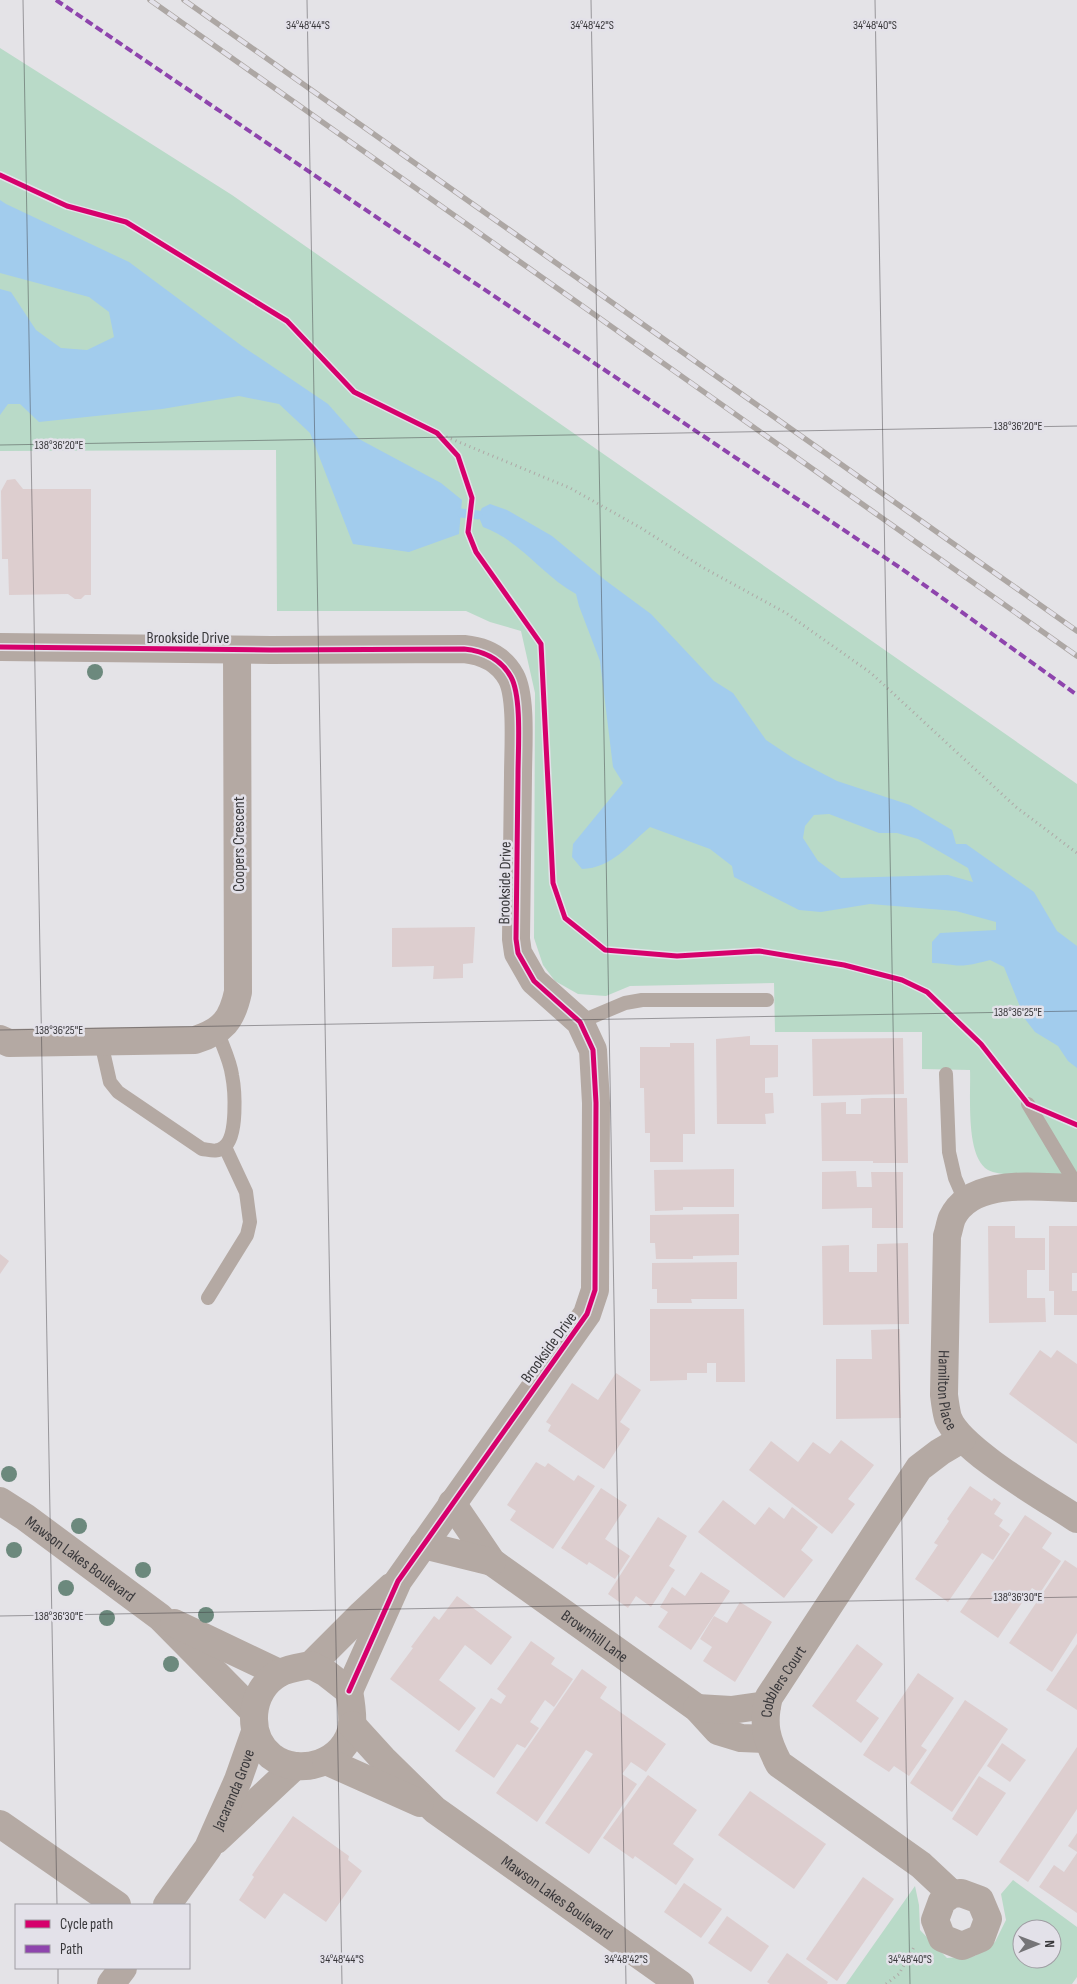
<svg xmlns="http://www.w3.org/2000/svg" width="1077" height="1984" viewBox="0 0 1077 1984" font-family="'Sofia Sans Condensed',sans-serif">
	<rect width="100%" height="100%" fill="#e4e3e7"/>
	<g fill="#b9dac8" fill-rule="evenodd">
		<path d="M 0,48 L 232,195 L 1077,784 L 1077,1175 C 1059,1175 1001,1178 988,1170 C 965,1157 971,1094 970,1070 L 922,1069 L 922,1032 L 775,1032 L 774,983 L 630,986 L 606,996 L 578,994 L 555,981 L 543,965 L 534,938 L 535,693 L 521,631 L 490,622 L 466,611 L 277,611 L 276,450 L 0,451 Z"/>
		<path d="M 1013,1880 L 1077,1927 L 1077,1977 L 1072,1984 L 846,1984 L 915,1886 L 919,1905 L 920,1930 L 947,1958 L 975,1956 L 995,1942 L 1006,1920 L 1001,1894 ZM 1022,1929 L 1052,1929 L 1052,1959 L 1022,1959 Z"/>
	</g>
	<g fill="#a2cced" fill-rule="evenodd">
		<path d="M 0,200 L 6,204 L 129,262 L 242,346 L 328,404 L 359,439 L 441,483 L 462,500 L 459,534 L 409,552 L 353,544 L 310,433 L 279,404 L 239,396 L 162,409 L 39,422 L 20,404 L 8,404 L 0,415 L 0,289 L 11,292 L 36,330 L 61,348 L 87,350 L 114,337 L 109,312 L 89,297 L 0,273 Z"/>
		<path d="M 490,504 L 507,510 L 552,536 L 605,580 L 651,614 L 714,681 L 733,693 L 766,740 L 793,758 L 837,781 L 910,805 L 952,830 L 956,844 L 966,844 L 1034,892 L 1057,931 L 1077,946 L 1077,1068 L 1068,1061 L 1058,1046 L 1035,1032 L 1025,1019 L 1004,967 L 990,960 C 978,963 965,967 953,965 C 945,964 940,963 932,963 L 932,942 L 940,933 L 996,930 L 996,922 L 956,911 L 870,904 L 821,912 L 799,910 L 734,877 L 732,866 L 710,849 L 650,827 C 628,845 612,868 582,869 L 572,857 L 573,844 L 623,783 L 613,767 L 600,661 L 579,606 L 576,594 C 542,575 521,541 483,527 L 478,515 L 482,508 ZM 829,814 L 879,833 L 897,833 L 918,839 L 968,868 L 973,882 L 948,875 L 841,878 L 818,861 L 803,838 L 805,826 L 814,815 Z"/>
	</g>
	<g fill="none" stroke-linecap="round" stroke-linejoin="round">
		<path stroke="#a2cced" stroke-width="9" d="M 461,513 L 478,515"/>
	</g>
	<g fill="#ddcecf">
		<path d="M 15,479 L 23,489 L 91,489 L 91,595 L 85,595 L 81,599 L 75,599 L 68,594 L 9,595 L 8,559 L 2,559 L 1,491 L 7,480 Z"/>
		<path d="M 475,927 L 473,963 L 463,964 L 463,978 L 433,979 L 434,966 L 392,967 L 392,928 Z"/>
		<path d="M 750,1036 L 750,1045 L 778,1045 L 778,1077 L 765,1078 L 765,1093 L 773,1093 L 774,1113 L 765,1114 L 766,1124 L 717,1124 L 716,1039 Z"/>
		<path d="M 903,1038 L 904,1094 L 813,1096 L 812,1039 Z"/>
		<path d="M 670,1043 L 694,1043 L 695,1134 L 683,1134 L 683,1162 L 650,1162 L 650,1133 L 645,1133 L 644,1088 L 640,1088 L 640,1047 L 670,1047 Z"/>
		<path d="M 872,1098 L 907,1098 L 908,1163 L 873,1163 L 873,1161 L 822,1161 L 821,1103 L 846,1102 L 846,1114 L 861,1114 L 861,1099 Z"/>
		<path d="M 734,1169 L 734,1207 L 683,1207 L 683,1210 L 655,1211 L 654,1170 Z"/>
		<path d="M 856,1171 L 857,1187 L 872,1187 L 871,1172 L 903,1172 L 903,1228 L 872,1228 L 872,1208 L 822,1209 L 822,1172 Z"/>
		<path d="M 739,1214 L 739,1255 L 693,1256 L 693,1259 L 656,1259 L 655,1243 L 650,1243 L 650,1215 Z"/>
		<path d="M 988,1226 L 1015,1226 L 1015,1238 L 1045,1238 L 1045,1270 L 1027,1270 L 1027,1298 L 1045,1298 L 1046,1322 L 989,1323 Z"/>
		<path d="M 1049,1226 L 1077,1226 L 1077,1273 L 1072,1273 L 1072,1291 L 1077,1291 L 1077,1315 L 1054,1315 L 1054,1291 L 1049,1291 Z"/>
		<path d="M 908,1243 L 909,1324 L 823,1325 L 822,1246 L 849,1245 L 849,1272 L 877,1272 L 877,1244 Z"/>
		<path d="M 0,1254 L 9,1261 L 0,1274 Z"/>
		<path d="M 737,1262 L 737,1299 L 691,1299 L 692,1303 L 657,1303 L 657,1289 L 652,1289 L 652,1263 Z"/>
		<path d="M 650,1309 L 744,1309 L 745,1382 L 716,1382 L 716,1363 L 707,1363 L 707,1373 L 687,1373 L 687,1380 L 650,1381 Z"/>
		<path d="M 900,1329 L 901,1418 L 836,1419 L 836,1359 L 872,1359 L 871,1330 Z"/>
		<path d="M 1040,1350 L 1051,1358 L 1057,1350 L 1077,1364 L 1077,1444 L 1009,1394 Z"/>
		<path d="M 616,1373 L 641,1390 L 620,1422 L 630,1429 L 604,1469 L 548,1431 L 551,1425 L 546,1422 L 572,1383 L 598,1400 Z"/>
		<path d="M 841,1440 L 874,1465 L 848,1499 L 855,1504 L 832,1534 L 749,1470 L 771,1441 L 798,1462 L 813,1442 L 830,1454 Z"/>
		<path d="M 536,1462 L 545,1467 L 548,1463 L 574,1481 L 578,1475 L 595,1486 L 553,1549 L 510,1520 L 516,1511 L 507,1505 Z"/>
		<path d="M 970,1486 L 992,1501 L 994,1498 L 1001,1503 L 994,1514 L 1003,1520 L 999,1526 L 1010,1534 L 993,1560 L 982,1553 L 948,1602 L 915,1579 L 938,1545 L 934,1543 L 949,1521 L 947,1519 Z"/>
		<path d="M 601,1488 L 627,1505 L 605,1539 L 630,1556 L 615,1579 L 589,1562 L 587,1565 L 561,1548 Z"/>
		<path d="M 723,1500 L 755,1525 L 769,1507 L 784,1519 L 792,1507 L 818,1527 L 801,1550 L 813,1560 L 784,1598 L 698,1532 Z"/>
		<path d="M 1025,1515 L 1052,1533 L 1042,1548 L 1061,1561 L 1040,1593 L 1032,1588 L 998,1638 L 960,1612 Z"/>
		<path d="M 658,1517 L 687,1536 L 669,1566 L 675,1570 L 651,1607 L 636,1596 L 628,1608 L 608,1594 Z"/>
		<path d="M 1065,1560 L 1077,1568 L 1077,1633 L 1052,1672 L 1009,1643 Z"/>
		<path d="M 701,1572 L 730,1591 L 691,1650 L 658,1627 L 668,1612 L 660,1607 L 672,1587 L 685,1596 Z"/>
		<path d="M 457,1596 L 512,1637 L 491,1665 L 465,1645 L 439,1680 L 476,1708 L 459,1731 L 390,1679 L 413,1648 L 411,1647 L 434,1616 L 439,1620 Z"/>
		<path d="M 740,1602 L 772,1622 L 735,1682 L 703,1661 L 712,1647 L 700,1639 L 714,1616 L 727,1623 Z"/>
		<path d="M 531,1641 L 555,1658 L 551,1664 L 573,1679 L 554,1707 L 545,1700 L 530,1722 L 539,1728 L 525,1748 L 517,1744 L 494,1778 L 455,1751 L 491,1698 L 501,1704 L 506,1696 L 497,1689 Z"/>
		<path d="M 857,1644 L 883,1664 L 856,1701 L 879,1718 L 861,1743 L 812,1706 Z"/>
		<path d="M 1077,1644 L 1077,1710 L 1046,1690 Z"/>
		<path d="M 582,1669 L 607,1687 L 600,1698 L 666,1744 L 646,1772 L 631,1762 L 622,1774 L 637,1784 L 589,1854 L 545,1823 L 593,1754 L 586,1750 L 537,1822 L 496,1793 Z"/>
		<path d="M 918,1673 L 954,1698 L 921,1746 L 927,1750 L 909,1776 L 894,1766 L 889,1772 L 863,1755 Z"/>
		<path d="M 965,1700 L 1008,1729 L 952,1812 L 910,1783 Z"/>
		<path d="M 1002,1743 L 1026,1760 L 1010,1782 L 987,1766 Z"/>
		<path d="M 1077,1747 L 1077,1809 L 1028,1882 L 999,1862 Z"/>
		<path d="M 648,1775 L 697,1810 L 673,1844 L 694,1859 L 676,1885 L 635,1856 L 633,1859 L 603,1838 Z"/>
		<path d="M 979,1776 L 1006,1793 L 977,1836 L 952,1819 Z"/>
		<path d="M 750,1791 L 826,1844 L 794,1889 L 718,1835 Z"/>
		<path d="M 293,1816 L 349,1856 L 348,1860 L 362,1871 L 326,1922 L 284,1893 L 265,1919 L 239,1900 L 254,1877 L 252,1875 Z"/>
		<path d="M 1077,1833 L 1077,1852 L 1068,1846 Z"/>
		<path d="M 1077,1853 L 1077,1913 L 1039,1887 L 1054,1865 L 1064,1872 Z"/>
		<path d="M 863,1877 L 894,1899 L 837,1981 L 806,1959 Z"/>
		<path d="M 684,1883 L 722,1909 L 701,1938 L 664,1912 Z"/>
		<path d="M 727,1916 L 769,1946 L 751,1972 L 708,1943 Z"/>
		<path d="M 787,1953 L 828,1982 L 827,1984 L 770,1984 L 767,1982 Z"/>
	</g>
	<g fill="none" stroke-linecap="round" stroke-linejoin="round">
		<g stroke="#aea8a6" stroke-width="3" stroke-dasharray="1 4" stroke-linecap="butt">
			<path d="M 437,433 L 570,488 L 641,528 L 702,567 L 786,613 L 871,673 L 1016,807 L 1077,853"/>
			<path d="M 886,1984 L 899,1974 L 914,1947"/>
		</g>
		<g stroke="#b4a9a3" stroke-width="14">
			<path d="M 580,1022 L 625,1003 L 642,1000 L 767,1000"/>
			<path d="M 101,1042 L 110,1082 L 118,1092 L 202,1149 C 210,1150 217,1153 224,1147 C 238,1137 235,1090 232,1075 C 230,1060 222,1045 217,1030"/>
			<path d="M 946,1074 L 949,1152 L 955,1178 L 965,1201"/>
			<path d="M 1028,1104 L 1077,1186"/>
			<path d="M 208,1298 L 247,1235 L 250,1222 L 246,1192 L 225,1147"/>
		</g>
		<g stroke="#b4a9a3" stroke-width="28">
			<path d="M 0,647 L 271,650 L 464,649 C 484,651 501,659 511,677 C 522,697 518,750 518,775 C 517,829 517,884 516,939 L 518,953 L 534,981 L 580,1022 L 593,1050 L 596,1103 L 595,1290 L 587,1314 L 398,1581 L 349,1691"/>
			<path d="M 0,1039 L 9,1043 L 195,1040 C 223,1031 232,1020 238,992 L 237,650"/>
			<path id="s1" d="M 1077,1188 C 1039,1188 972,1176 952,1218 C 950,1223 949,1230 947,1236 L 944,1395 C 945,1403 946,1411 948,1418 C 960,1450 1047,1499 1077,1519"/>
			<path id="s2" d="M 452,1503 L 492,1562 L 697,1708 L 718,1731 L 741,1738 L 767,1739"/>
			<path d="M 423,1545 L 492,1562"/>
			<path d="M 311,1665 L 362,1614 L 391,1587"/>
			<path d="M 697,1708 L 731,1710 L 767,1705"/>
			<path d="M 0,1824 L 117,1905"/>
			<path d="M 216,1840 L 295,1766"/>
			<path id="s3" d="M 952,1894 L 942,1901 L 935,1920 L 942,1938 L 962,1946 L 981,1938 L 988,1919 L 980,1900 L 961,1893 L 952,1894 L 921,1865 L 779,1764 C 766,1739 762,1724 769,1697 L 919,1468 L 940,1452 L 962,1439"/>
			<path id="s4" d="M 167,1905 L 208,1848 L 238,1780 L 255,1732"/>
			<path d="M 111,1984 L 123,1968"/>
		</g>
		<g stroke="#b4a9a3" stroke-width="28">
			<path id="s5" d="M 0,1501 L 25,1517 L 160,1617 L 253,1711"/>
			<path d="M 174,1623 L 279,1673"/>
			<path d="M 311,1665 L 326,1673 L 349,1691 C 351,1702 353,1715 352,1726 C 346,1763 299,1778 271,1756 C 245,1734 250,1690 278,1674 C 288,1668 300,1667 311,1665 Z"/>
			<path id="s6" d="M 352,1725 L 383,1759 L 435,1810 L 680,1984"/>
			<path d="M 326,1761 L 420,1803"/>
		</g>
		<g stroke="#ada7a4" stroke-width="5.5">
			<g id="rail">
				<path d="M 150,0 L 1077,656"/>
				<path d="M 184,0 L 1077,631"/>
			</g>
		</g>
		<use href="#rail" stroke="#e3e1e9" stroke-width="4" stroke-dasharray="11" stroke-linecap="butt"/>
		<path stroke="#8e44ad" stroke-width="4" stroke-dasharray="8 4" stroke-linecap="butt" d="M 56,0 L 385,223 L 902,569 L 1077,695"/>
		<g stroke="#e3e1e9" stroke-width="8">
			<g id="cycleway">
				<path d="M 0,175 L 67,206 L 126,222 L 287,321 L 354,392 L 437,433 L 458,456 L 472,498 L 468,532 L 476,552 L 541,644 L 553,883 L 565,918 L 605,950 L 677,956 L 759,951 L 844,965 L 902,980 L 927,992 L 981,1044 L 1028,1104 L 1077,1125"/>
				<path d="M 0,647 L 271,650 L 464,649 C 484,651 501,659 511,677 C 522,697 518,750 518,775 C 517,829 517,884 516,939 L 518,953 L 534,981 L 580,1022 L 593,1050 L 596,1103 L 595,1290 L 587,1314 L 398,1581 L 349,1691"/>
			</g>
		</g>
		<use href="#cycleway" stroke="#d6006c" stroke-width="5"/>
	</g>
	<g fill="#6c897d">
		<circle cx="95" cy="672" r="8"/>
		<circle cx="9" cy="1474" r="8"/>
		<circle cx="79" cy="1526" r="8"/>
		<circle cx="14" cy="1550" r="8"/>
		<circle cx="143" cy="1570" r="8"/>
		<circle cx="66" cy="1588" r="8"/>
		<circle cx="206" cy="1615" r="8"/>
		<circle cx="107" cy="1618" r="8"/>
		<circle cx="171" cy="1664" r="8"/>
	</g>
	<path fill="none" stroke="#39383b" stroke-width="1" stroke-opacity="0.45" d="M 23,0 L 57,1905M 307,0 L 342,1984M 591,0 L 626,1984M 875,0 L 910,1984M 0,445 L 1077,426M 0,1030 L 1077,1011M 0,1616 L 1077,1597M 58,1968 L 58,1984"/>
	<g text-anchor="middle" stroke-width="5" stroke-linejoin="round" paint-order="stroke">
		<g font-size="16" fill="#39383b" stroke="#e3e1e9">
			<text x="188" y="643">Brookside Drive</text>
			<text transform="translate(238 844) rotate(-90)" y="6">Coopers Crescent</text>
			<text transform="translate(504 883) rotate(-89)" y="6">Brookside Drive</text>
			<text transform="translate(548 1347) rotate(-54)" y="6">Brookside Drive</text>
			<text dy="6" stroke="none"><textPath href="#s1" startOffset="309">Hamilton Place</textPath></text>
			<text dy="6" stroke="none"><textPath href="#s5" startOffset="99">Mawson Lakes Boulevard</textPath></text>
			<text dy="6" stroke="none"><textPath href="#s2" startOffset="198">Brownhill Lane</textPath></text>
			<text dy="6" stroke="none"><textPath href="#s3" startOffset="470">Cobblers Court</textPath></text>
			<text dy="6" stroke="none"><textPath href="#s4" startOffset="134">Jacaranda Grove</textPath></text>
			<text dy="6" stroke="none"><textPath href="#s6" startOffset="269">Mawson Lakes Boulevard</textPath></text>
		</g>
	</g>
	<g font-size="12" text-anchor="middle" fill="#39383b" stroke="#e3e1e9" stroke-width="5" stroke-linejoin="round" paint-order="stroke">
		<text x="308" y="29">34°48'44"S</text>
		<text x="592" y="29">34°48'42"S</text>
		<text x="875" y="29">34°48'40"S</text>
		<text x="1018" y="430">138°36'20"E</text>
		<text x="59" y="449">138°36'20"E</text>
		<text x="1018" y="1016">138°36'25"E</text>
		<text x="59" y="1034">138°36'25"E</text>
		<text x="1018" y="1601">138°36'30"E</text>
		<text x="59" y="1620">138°36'30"E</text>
		<text x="342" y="1963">34°48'44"S</text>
		<text x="626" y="1963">34°48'42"S</text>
		<text x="910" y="1963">34°48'40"S</text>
	</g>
	<rect x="15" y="1904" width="175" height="65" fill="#e3e1e9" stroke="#9f9da3"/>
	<rect x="25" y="1920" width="25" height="8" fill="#d6006c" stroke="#9f9da3"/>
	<text x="60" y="1929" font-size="15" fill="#39383b">Cycle path</text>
	<rect x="25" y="1945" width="25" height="8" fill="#8e44ad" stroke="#9f9da3"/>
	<text x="60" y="1954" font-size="15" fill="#39383b">Path</text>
	<g transform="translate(1037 1944) rotate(89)"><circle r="24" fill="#e3e1e9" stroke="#9f9da3"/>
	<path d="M0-4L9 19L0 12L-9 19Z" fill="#757477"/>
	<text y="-8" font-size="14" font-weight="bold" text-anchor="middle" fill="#39383b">N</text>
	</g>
</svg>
